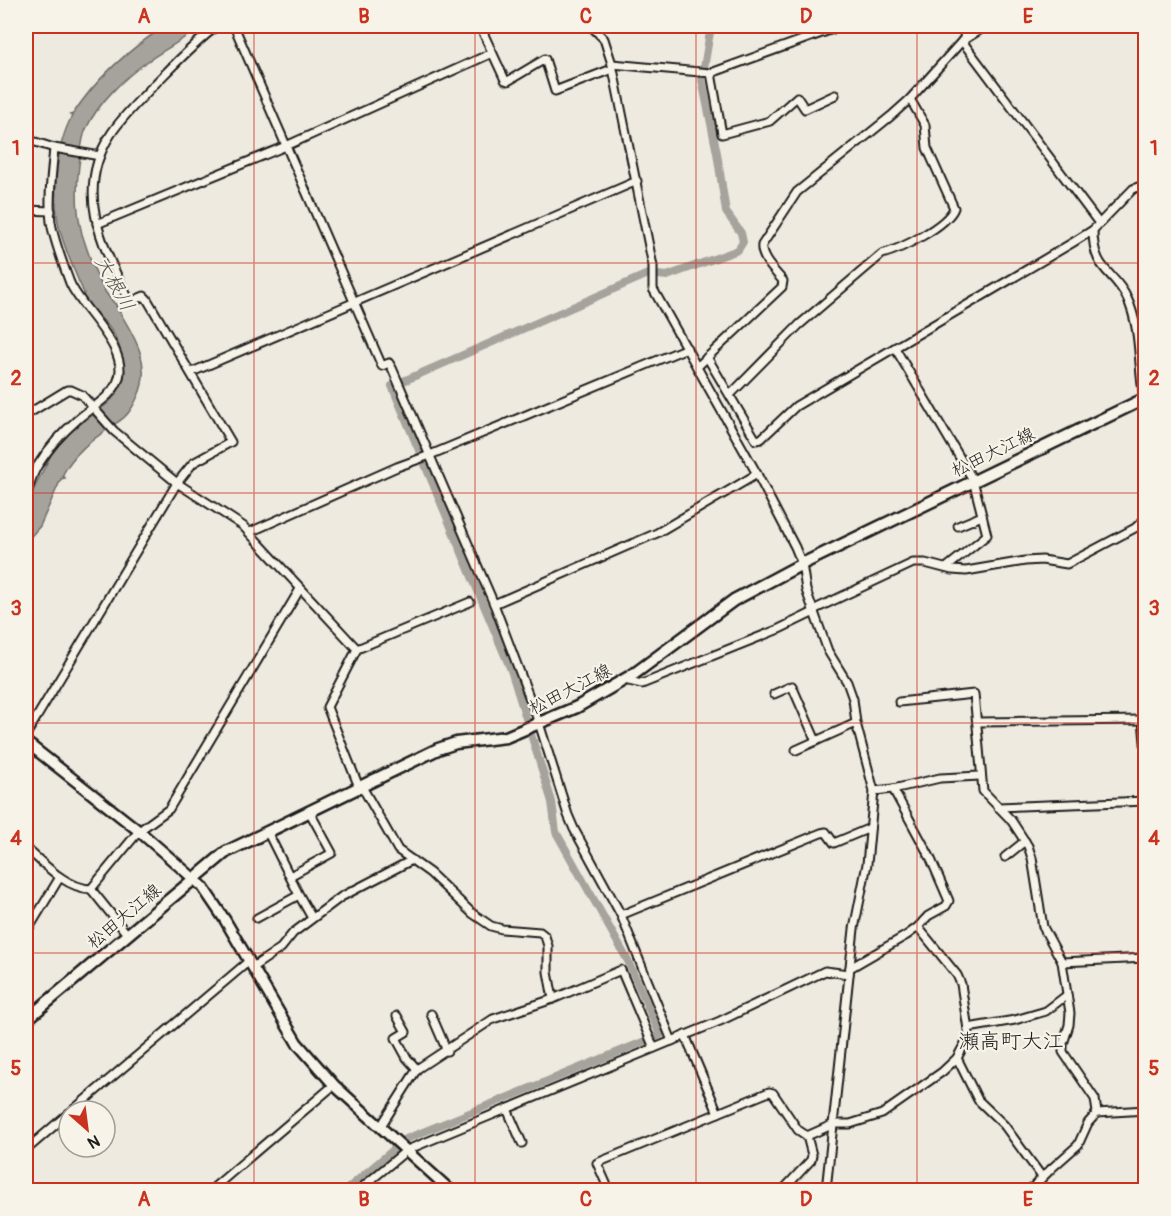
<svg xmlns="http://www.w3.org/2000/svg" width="1171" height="1216" viewBox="0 0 1171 1216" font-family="Pangolin,'Klee One',sans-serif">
	<rect width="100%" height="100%" fill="#eeeae0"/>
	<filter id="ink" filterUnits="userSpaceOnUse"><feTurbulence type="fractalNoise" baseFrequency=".0167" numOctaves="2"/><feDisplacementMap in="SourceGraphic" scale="12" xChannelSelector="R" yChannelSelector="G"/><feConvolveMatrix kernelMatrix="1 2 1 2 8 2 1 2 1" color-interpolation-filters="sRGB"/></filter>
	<g filter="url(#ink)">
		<path fill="#a6a39d" stroke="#6f6d69" stroke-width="1.5" d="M 165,26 L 201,26 C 185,39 165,49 148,61 C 124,78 98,103 86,129 C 81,140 81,153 79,165 C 76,188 76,211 82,234 C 89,255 99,289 115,304 L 118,304 L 116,306 C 133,334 153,363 138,396 C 133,407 128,416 118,422 C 95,438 75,450 62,476 L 65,478 L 61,479 L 40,526 L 26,542 C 26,532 23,520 26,510 C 28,499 51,452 60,442 C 92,406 140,404 118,343 C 111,323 92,313 83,296 L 84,293 C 74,271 65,250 59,227 C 52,194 56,145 72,116 L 70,115 L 73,114 C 97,77 128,50 165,26 Z"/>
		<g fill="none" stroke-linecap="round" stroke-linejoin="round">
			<path stroke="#6f6d69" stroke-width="2" d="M 1145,409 L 1141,410 L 1146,421"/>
			<path stroke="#a6a39d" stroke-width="8" d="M 346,1190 L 406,1139 L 660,1035 L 628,961 L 556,832 L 552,802 L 511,670 L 392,386 L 648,274 L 667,276 L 738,250 L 743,242 L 741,233 L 726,212 L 717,153 L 702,80 L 711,26"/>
			<g stroke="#1c1c1c" stroke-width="11">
				<g id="minor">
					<path d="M 234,26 L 382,366 L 389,363 L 392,368 L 494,604 L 539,723 L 568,815 L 574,829 L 621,915 L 672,1041"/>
					<path d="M 480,26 L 505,80 L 508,81 L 545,59 L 555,91 L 612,69"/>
					<path d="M 481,26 L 494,26"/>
					<path d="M 591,26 L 604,39 L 612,64 L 653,266 L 653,289 L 757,474 L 795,547 L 802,564 L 806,590 L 828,651 L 847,682 L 853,699 L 856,723 L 874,791 L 867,864 L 854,929 L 826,1190"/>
					<path d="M 964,39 L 965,26"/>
					<path d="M 962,41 L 1098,222"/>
					<path d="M 612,64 L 711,73 L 841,26"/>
					<path d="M 711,73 L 722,134 L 770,121 L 797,97 L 805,109 L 835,95"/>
					<path d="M 26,139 L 54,148 L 100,156"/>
					<path d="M 26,210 L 51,211"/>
					<path d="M 97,224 L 286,146 L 492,53"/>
					<path d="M 1093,230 C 1093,272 1113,269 1127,298 C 1143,332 1137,373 1146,408"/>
					<path d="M 895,348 L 973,480 L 987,535 L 946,568"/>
					<path d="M 707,357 L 756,440 L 761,439 L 796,406 L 1072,243 L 1093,230 L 1133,189 L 1146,184"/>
					<path d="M 697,367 L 782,287 L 783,281 C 775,271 760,258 762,245 L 797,192 L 891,116 L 910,99 L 962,41 L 986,26"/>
					<path d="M 192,372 L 637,181"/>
					<path d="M 731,394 L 799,325 L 882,254 C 901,249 947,226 954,208 L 927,148 L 925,125 L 910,99"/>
					<path d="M 26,415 L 67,390 L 71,390 L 82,395 L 114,431 L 177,483 L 243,526 L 357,649"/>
					<path d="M 26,495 C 30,485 32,474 38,465 C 48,449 62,433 77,420 C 90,408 108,400 117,383 C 133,351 82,311 70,283 C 63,264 54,241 51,222 C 48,198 52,172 54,148"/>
					<path d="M 958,526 L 982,516"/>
					<path d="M 250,532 L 397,467 L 430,455 L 687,348"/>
					<path d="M 494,604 L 657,533 L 757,474"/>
					<path d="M 813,610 L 913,563 L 925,563 L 952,570 L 966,571 L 1025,561 L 1042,560 L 1067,564 L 1135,528 L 1146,518"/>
					<path d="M 624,680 L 642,684 L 779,629 L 814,612"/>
					<path d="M 774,694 L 792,686 L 816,741"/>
					<path d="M 899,702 L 974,694 L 983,791 L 1011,820 L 1028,846 L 1032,858 L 1043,927 L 1062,962 L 1070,1013 L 1069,1025 L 1063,1044 L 1063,1052 L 1095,1099 L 1097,1113"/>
					<path d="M 1143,720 L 1146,754"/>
					<path d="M 977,722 L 1146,720"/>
					<path d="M 26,735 L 177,483 L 193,463 L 231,442 L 147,299 L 144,296 L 130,302 C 103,247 73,192 111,134 C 122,117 137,103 150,89 C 172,67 193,44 217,26"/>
					<path d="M 796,750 L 856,723"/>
					<path d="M 361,785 L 398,850 L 430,873 L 472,913 L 491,926 L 502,929 L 540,932 L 545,936 L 548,946 L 548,972 L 553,999"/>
					<path d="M 359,787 L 327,707 L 357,649 L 470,602"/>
					<path d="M 874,791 L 893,789 L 940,778 L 980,776"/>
					<path d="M 998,807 L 1146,801"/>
					<path d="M 26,848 C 44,864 66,888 91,889 L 139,831 L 169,809 L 300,589"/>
					<path d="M 1005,857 L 1025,841"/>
					<path d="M 290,876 L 332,853 L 309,811"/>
					<path d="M 91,889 L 127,934"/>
					<path d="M 299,895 L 312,918"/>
					<path d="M 621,915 L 821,833 L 826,832 L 834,843 L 870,828"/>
					<path d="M 257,918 L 299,895 L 267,831"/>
					<path d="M 26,933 L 60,877"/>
					<path d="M 1062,962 L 1146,958"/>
					<path d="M 253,967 L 281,948 L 293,933 L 341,897 L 412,860"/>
					<path d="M 850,968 L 907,935 L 918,927 L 928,916 L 946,906 L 949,901 L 930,857 L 893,789"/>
					<path d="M 431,1014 L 447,1051"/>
					<path d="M 397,1016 L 406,1032 L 396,1038 L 407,1058 L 417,1069"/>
					<path d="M 968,1028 L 1015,1020 L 1046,1011 L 1067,995"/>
					<path d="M 685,1035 L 718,1113"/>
					<path d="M 957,1058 L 978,1100 L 1004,1125 L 1042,1177"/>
					<path d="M 507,1109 L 522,1143"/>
					<path d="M 72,1111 L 249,961"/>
					<path d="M 381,1126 L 417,1069 L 493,1019 L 553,999 L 621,970 L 654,1048"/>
					<path d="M 807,1136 L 834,1124 L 850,1124 L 882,1114 L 942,1072 L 957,1058 L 969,1036 L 961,984 L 957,975 L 918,927"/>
					<path d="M 26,1150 L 69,1113"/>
					<path d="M 211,1190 L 334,1085"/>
					<path d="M 359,1190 L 407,1150 L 720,1021 L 825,971 L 849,974"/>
					<path d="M 609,1190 L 597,1163 L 769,1092 L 773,1093 L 798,1130 L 807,1136 L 812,1155 L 811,1160 L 783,1190"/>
					<path d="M 1030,1190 L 1052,1168 L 1078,1145 L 1088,1123 L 1097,1113 L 1146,1110"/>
				</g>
			</g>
			<g stroke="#1c1c1c" stroke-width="14">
				<path id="tertiary" d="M 26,742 L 139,831 L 202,886 L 225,920 L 297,1043 L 334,1085 L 450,1190"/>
			</g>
			<g stroke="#1c1c1c" stroke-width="15">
				<path id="secondary" d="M 26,1020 L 226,852 L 438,749 L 456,743 L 506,737 L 577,707 L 634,674 L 734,600 L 802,564 L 1146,398"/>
			</g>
			<use href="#minor" stroke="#f7f3e8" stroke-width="7"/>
			<use href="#tertiary" stroke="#f7f3e8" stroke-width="9"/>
			<use href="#secondary" stroke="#f7f3e8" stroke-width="10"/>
		</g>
	</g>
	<path fill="none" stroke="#c8321e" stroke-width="1.5" stroke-opacity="0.55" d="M 254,26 L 254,1190M 475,26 L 475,1190M 696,26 L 696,1190M 917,26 L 917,1190M 26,263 L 1146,263M 26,493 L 1146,493M 26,723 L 1146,723M 26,953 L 1146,953"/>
	<g text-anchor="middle" stroke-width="4.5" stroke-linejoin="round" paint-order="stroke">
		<g font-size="18" fill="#1c1c1c" stroke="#f7f3e8">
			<text transform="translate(993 452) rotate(-26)" y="6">松田大江線</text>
			<text transform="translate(570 689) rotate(-27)" y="6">松田大江線</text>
			<text transform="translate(124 916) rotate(-40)" y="6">松田大江線</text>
		</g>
		<g font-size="20" font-style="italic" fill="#535250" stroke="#f7f3e8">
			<text transform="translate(115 283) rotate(61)" y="7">大根川</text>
		</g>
		<g font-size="21" fill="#1c1c1c" stroke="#f7f3e8">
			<text x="1011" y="1048">瀬高町大江</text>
		</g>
	</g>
	<rect width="1171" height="1216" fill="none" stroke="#f7f3e8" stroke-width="66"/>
	<g transform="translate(87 1129) rotate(152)"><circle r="28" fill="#f7f3e8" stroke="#9f9d96" stroke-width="1.5"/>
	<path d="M0-4.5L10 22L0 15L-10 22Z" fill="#c8321e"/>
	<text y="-9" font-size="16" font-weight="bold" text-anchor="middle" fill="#1c1c1c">N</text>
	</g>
	<rect x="33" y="33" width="1105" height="1150" fill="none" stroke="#c8321e" stroke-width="2"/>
	<g font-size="20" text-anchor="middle" font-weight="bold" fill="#c8321e">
		<text x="144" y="23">A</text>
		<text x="364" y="23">B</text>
		<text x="586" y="23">C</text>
		<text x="806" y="23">D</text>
		<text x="1028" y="23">E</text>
		<text x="16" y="155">1</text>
		<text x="1154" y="155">1</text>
		<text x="16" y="385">2</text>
		<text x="1154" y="385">2</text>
		<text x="16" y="615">3</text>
		<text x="1154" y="615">3</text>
		<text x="16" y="845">4</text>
		<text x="1154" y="845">4</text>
		<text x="16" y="1075">5</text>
		<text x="1154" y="1075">5</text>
		<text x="144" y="1206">A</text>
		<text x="364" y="1206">B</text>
		<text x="586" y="1206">C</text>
		<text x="806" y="1206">D</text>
		<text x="1028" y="1206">E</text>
	</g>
</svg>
